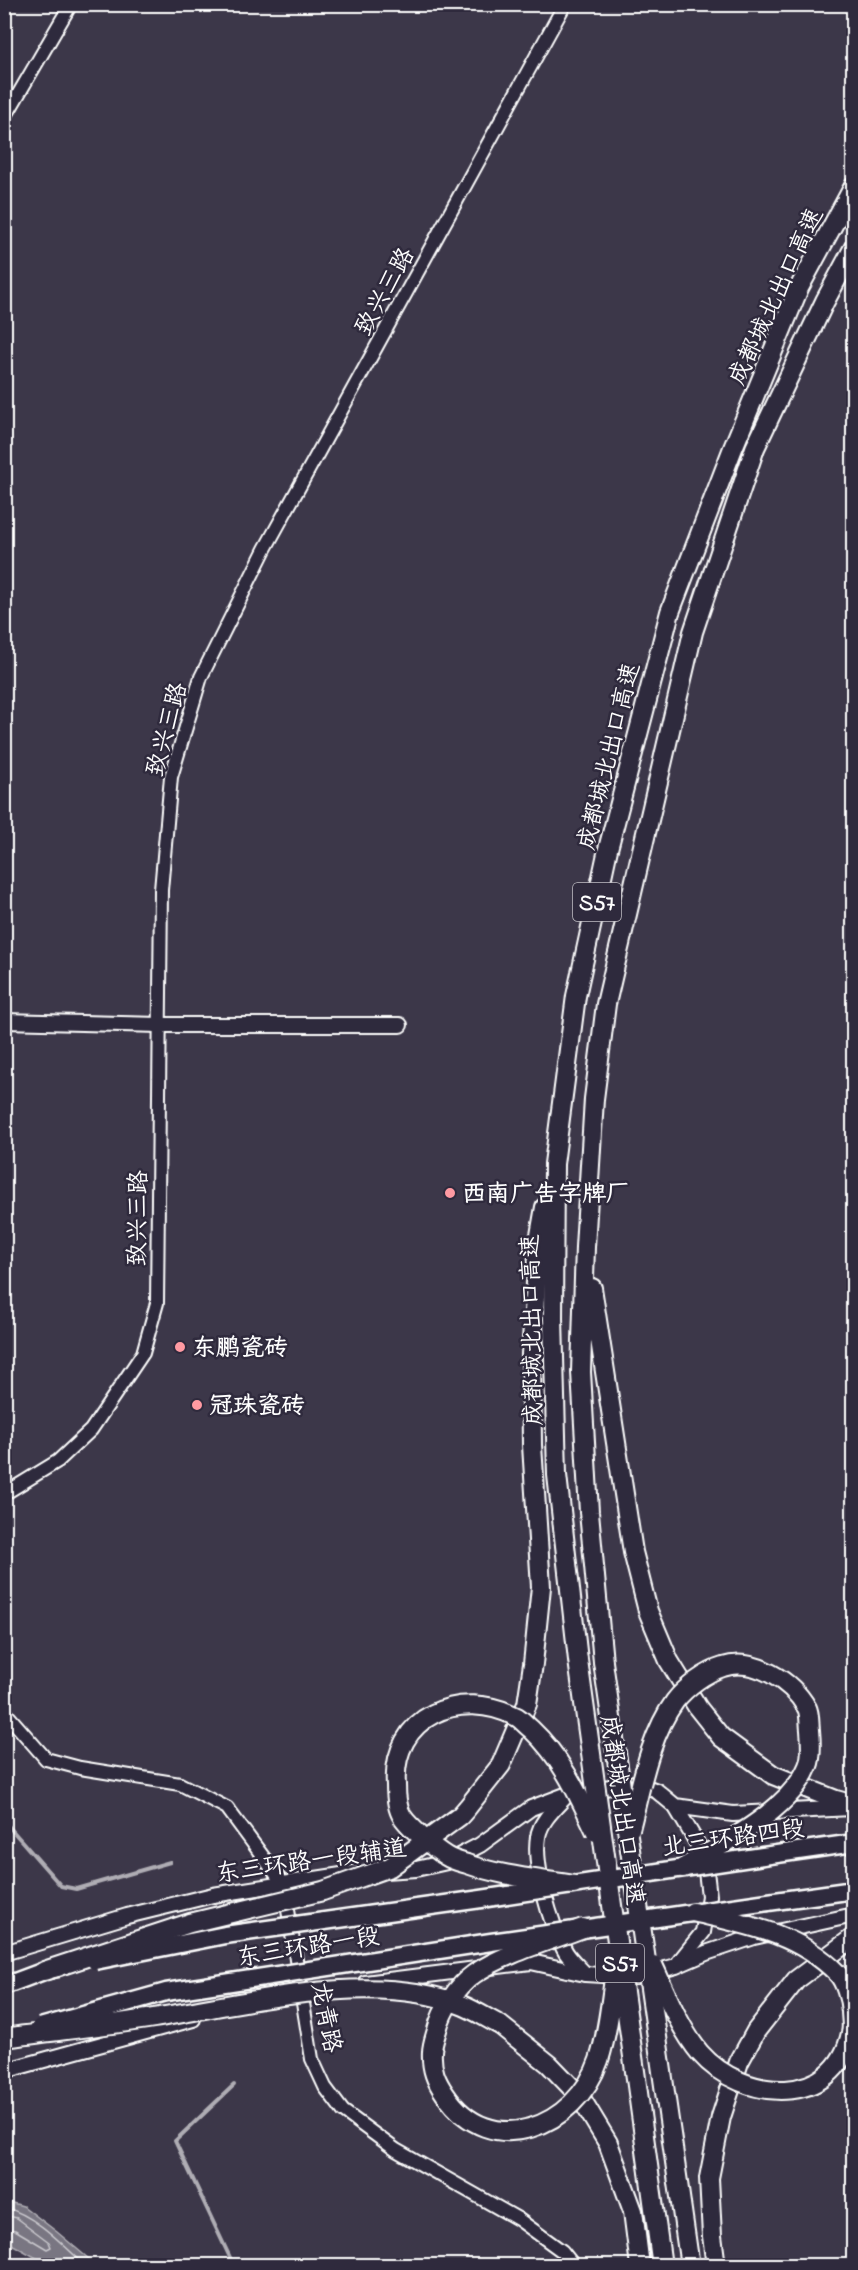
<svg xmlns="http://www.w3.org/2000/svg" width="858" height="2270" viewBox="0 0 858 2270" font-family="'Indie Flower','LXGW WenKai TC',sans-serif">
	<rect width="100%" height="100%" fill="#3c3749"/>
	<filter id="ink" filterUnits="userSpaceOnUse"><feTurbulence type="fractalNoise" baseFrequency=".0167" numOctaves="2"/><feDisplacementMap in="SourceGraphic" scale="12" xChannelSelector="R" yChannelSelector="G"/><feConvolveMatrix kernelMatrix="1 2 1 2 8 2 1 2 1" color-interpolation-filters="sRGB"/></filter>
	<g filter="url(#ink)">
		<path fill="#797682" stroke="#afadb4" stroke-width="1.5" d="M 5,2201 L 23,2206 L 57,2232 L 96,2265 L 49,2265 L 8,2242 L 5,2241 Z"/>
		<g fill="none" stroke-linecap="round" stroke-linejoin="round">
			<g stroke="#c9c8cd" stroke-width="1.5">
				<path d="M 4,2207 C 37,2216 62,2244 86,2266"/>
				<path d="M 4,2215 L 17,2218 L 49,2242 L 51,2247 L 47,2249 L 15,2230 L 4,2228"/>
			</g>
			<g stroke="#afadb4" stroke-width="4">
				<path d="M 4,1821 L 61,1886 L 76,1889 L 170,1862"/>
				<path d="M 234,2266 L 175,2141 L 234,2085"/>
			</g>
			<g stroke="#fff" stroke-width="16">
				<g id="tertiary">
					<path d="M 4,119 L 71,4"/>
					<path d="M 4,1494 L 58,1461 L 91,1430 L 143,1353 L 157,1303 L 161,890 L 171,777 L 201,677 L 265,549 L 565,4"/>
					<path d="M 4,1711 L 46,1759 L 80,1768 L 180,1784 L 227,1808 L 284,1885 L 312,2059 L 325,2087 L 343,2111 L 396,2150 L 518,2219 L 562,2251 L 574,2266"/>
				</g>
			</g>
			<g stroke="#fff" stroke-width="18">
				<g id="secondary">
					<path d="M 4,1021 L 160,1025 L 400,1025"/>
					<path d="M 566,1796 C 556,1807 540,1821 538,1837 C 533,1866 551,1924 564,1949 C 568,1958 578,1966 585,1974"/>
					<path d="M 675,1806 L 697,1843 L 706,1871 L 709,1896 L 703,1932 L 679,1962"/>
					<path d="M 385,1871 L 416,1869 L 447,1862 L 480,1845 L 531,1808 L 568,1794 L 635,1783 L 657,1791 L 675,1806 L 733,1814 L 851,1808"/>
					<path d="M 4,1953 L 127,1916 L 213,1895 L 354,1873"/>
					<path d="M 365,1983 L 531,1962 L 585,1974 L 636,1977 L 676,1966 L 706,1953 L 754,1937 L 854,1915"/>
					<path d="M 4,2071 L 193,2019"/>
				</g>
			</g>
			<g stroke="#fff" stroke-width="21">
				<g id="trunk">
					<path d="M 763,1856 L 854,1843"/>
					<path d="M 768,1902 L 854,1890"/>
				</g>
			</g>
			<g stroke="#fff" stroke-width="22">
				<g id="motorway">
					<path d="M 592,1288 L 633,1552 L 648,1611 L 669,1661 L 698,1708 L 721,1737 L 773,1775 L 836,1800 L 854,1805"/>
					<path d="M 578,1660 L 557,1475 L 553,1318 L 554,1164 L 576,996 L 608,849 L 670,612 L 733,448 L 799,288 L 854,186"/>
					<path d="M 603,1662 L 589,1512 L 581,1372 L 585,1247 L 594,1099 L 606,1004 L 693,632 L 755,448 L 825,301 L 854,247"/>
					<path d="M 467,1808 L 501,1765 L 527,1704 L 533,1664 L 541,1587 L 532,1445 L 531,1354 L 539,1241 L 545,1207"/>
					<path d="M 500,2025 L 549,2064 L 579,2095 L 608,2143 L 633,2211 L 640,2266"/>
					<path d="M 716,2266 L 712,2236 L 709,2178 L 721,2117 L 739,2062 L 756,2031 L 796,1980 L 854,1937"/>
				</g>
			</g>
			<use href="#tertiary" stroke="#2f2a3d" stroke-width="12"/>
			<use href="#secondary" stroke="#2f2a3d" stroke-width="14"/>
			<use href="#trunk" stroke="#2f2a3d" stroke-width="16"/>
			<use href="#motorway" stroke="#2f2a3d" stroke-width="18"/>
			<g stroke="#fff" stroke-width="21" stroke-linecap="butt">
				<g id="trunk-bridge">
					<path d="M 95,1961 L 225,1935 L 481,1899 L 763,1856"/>
					<path d="M 4,1986 L 44,1971 L 58,1968"/>
					<path d="M 40,2027 L 166,1992 L 491,1942 L 768,1902"/>
				</g>
			</g>
			<g stroke="#fff" stroke-width="22" stroke-linecap="butt">
				<g id="motorway-bridge">
					<path d="M 578,1660 L 662,2266"/>
					<path d="M 603,1662 L 690,2266"/>
					<path d="M 630,1829 C 641,1787 649,1737 675,1701 C 686,1687 706,1672 723,1667 C 754,1657 792,1681 807,1708 C 810,1714 809,1723 810,1730 C 811,1741 812,1757 808,1766 C 790,1811 722,1844 683,1868"/>
					<path d="M 574,1885 C 538,1879 501,1876 467,1864 C 460,1862 452,1860 446,1856 C 436,1850 408,1826 402,1816 C 397,1808 396,1794 396,1785 C 391,1716 460,1687 517,1717 C 522,1720 526,1725 531,1729 C 562,1758 578,1794 596,1832"/>
					<path d="M 583,1928 C 549,1941 503,1954 474,1974 C 457,1986 442,2010 437,2030 C 435,2037 432,2045 432,2052 C 431,2069 436,2081 445,2094 C 490,2162 576,2128 599,2060 C 608,2032 611,2000 615,1971"/>
					<path d="M 653,1965 C 666,1993 680,2029 700,2053 C 743,2102 835,2109 851,2033 C 853,2026 851,2018 851,2011 C 850,1999 845,1981 837,1973 C 798,1933 744,1924 693,1912"/>
					<path d="M 44,1971 L 190,1923 L 323,1891 L 390,1867 L 460,1816 L 467,1808"/>
					<path d="M 4,2038 C 54,2031 104,2026 154,2018 C 246,2003 375,1969 464,2006 C 476,2011 488,2019 500,2025"/>
				</g>
			</g>
			<use href="#trunk-bridge" stroke="#2f2a3d" stroke-width="16"/>
			<use href="#motorway-bridge" stroke="#2f2a3d" stroke-width="18"/>
		</g>
	</g>
	<g fill="#ff9aa2" stroke="#2f2a3d" stroke-width="2">
		<circle cx="450" cy="1193" r="6"/>
		<circle cx="180" cy="1347" r="6"/>
		<circle cx="197" cy="1405" r="6"/>
	</g>
	<g text-anchor="middle" stroke-width="5" stroke-linejoin="round" paint-order="stroke">
		<g fill="#2f2a3d" stroke="#c1bfc5" stroke-width="1.5">
			<rect x="573" y="883" width="48" height="38" rx="4.5"/>
			<rect x="596" y="1944" width="48" height="38" rx="4.5"/>
		</g>
		<g font-size="22" font-weight="bold" fill="#fff">
			<text x="597" y="910">S57</text>
			<text x="620" y="1971">S57</text>
		</g>
		<g font-size="24" fill="#fff" stroke="#2f2a3d">
			<text transform="translate(384 291) rotate(-61)" y="8">致兴三路</text>
			<text transform="translate(775 296) rotate(-65)" y="8">成都城北出口高速</text>
			<text transform="translate(166 729) rotate(-75)" y="8">致兴三路</text>
			<text transform="translate(608 756) rotate(-76)" y="8">成都城北出口高速</text>
			<text transform="translate(137 1218) rotate(-89)" y="8">致兴三路</text>
			<text transform="translate(531 1330) rotate(-91)" y="8">成都城北出口高速</text>
			<text transform="translate(623 1810) rotate(82)" y="8">成都城北出口高速</text>
			<text transform="translate(733 1837) rotate(-8)" y="8">北三环路四段</text>
			<text transform="translate(311 1860) rotate(-8)" y="8">东三环路一段辅道</text>
			<text transform="translate(308 1946) rotate(-9)" y="8">东三环路一段</text>
			<text transform="translate(327 2017) rotate(79)" y="8">龙青路</text>
		</g>
		<g font-size="24" font-weight="bold" fill="#fff" stroke="#2f2a3d" text-anchor="start">
			<text x="462" y="1201">西南广告字牌厂</text>
			<text x="192" y="1355">东鹏瓷砖</text>
			<text x="209" y="1413">冠珠瓷砖</text>
		</g>
	</g>
	<rect width="858" height="2270" fill="none" stroke="#2f2a3d" stroke-width="24"/>
	<rect x="12" y="12" width="834" height="2246" fill="none" stroke="#fff" stroke-width="2" filter="url(#ink)"/>
</svg>
